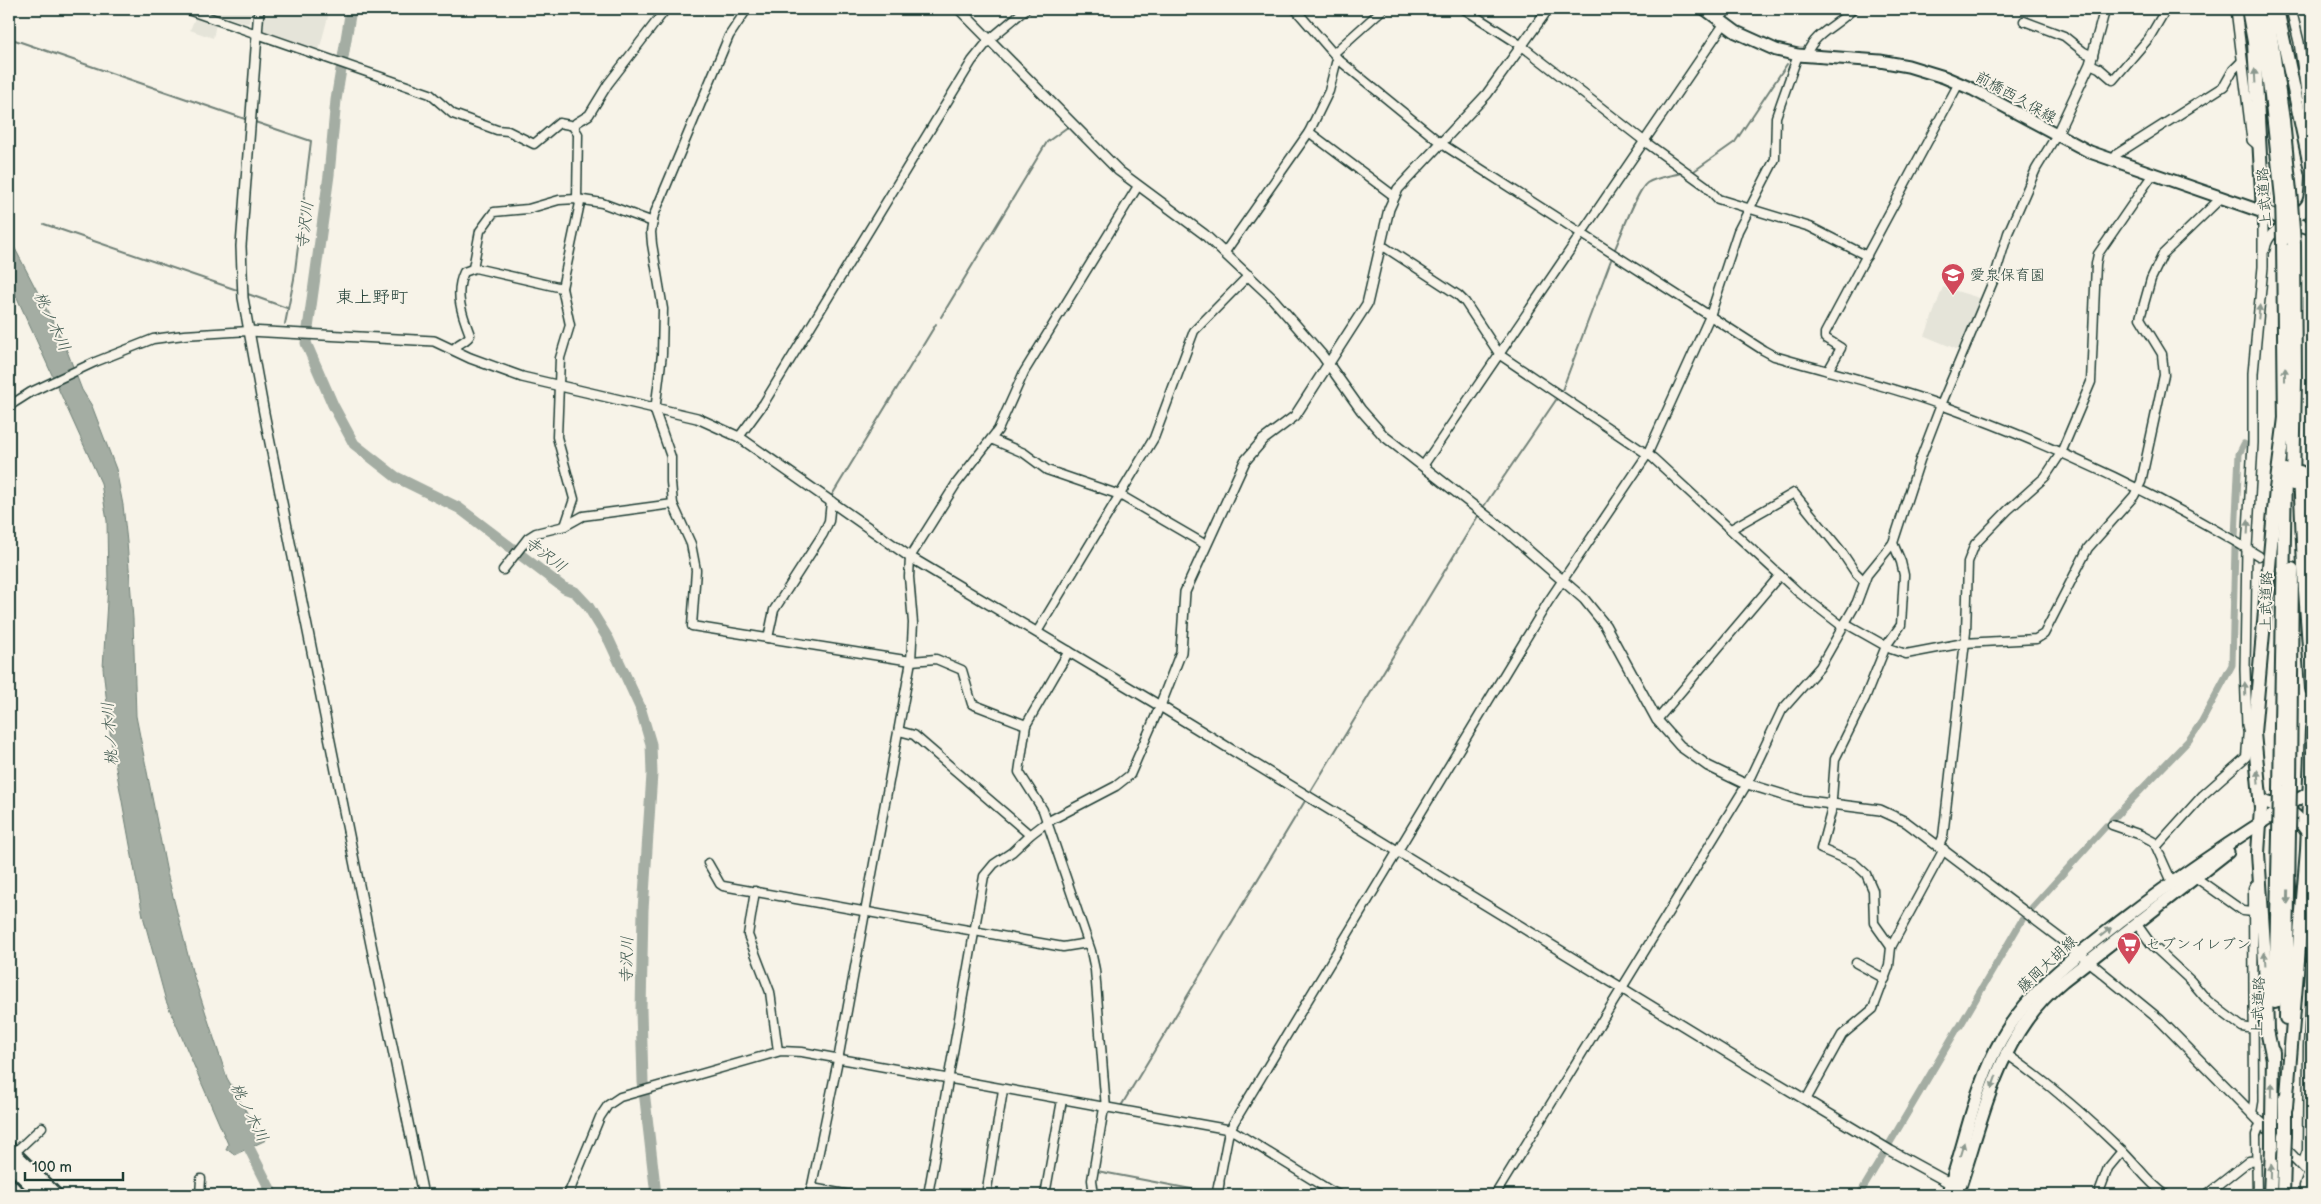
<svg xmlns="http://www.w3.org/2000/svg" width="2321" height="1204" viewBox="0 0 2321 1204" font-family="'Balsamiq Sans','Klee One',sans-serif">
	<rect width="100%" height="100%" fill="#f7f3e8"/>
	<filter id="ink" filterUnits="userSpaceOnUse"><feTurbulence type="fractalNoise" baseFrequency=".02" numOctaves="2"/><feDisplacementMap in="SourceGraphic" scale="10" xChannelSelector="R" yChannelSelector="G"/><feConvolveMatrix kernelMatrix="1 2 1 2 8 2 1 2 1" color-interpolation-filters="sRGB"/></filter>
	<g filter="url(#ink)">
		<g fill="#e5e4d9">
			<path d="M 203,9 L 251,9 L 249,23 L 245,23 Z"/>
			<path d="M 265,9 L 330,9 L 319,51 L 263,32 Z"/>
			<path d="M 195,18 L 216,24 L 213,38 L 190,30 Z"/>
			<path d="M 1943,287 L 1983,299 L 1961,351 L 1925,336 Z"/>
		</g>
		<path fill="#a4ada3" stroke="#6f8077" d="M 9,237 L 64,343 L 82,390 L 92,406 L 116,469 L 123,505 L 127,542 L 133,619 L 136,716 L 167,873 L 192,971 L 227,1078 L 261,1137 L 264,1137 L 266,1140 L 234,1155 L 231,1151 L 226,1150 L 228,1144 L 166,1001 L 143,916 L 111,741 L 103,668 L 108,584 L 107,521 L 101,483 L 9,280 Z"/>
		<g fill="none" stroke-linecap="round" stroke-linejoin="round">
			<g stroke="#6f8077" stroke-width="2">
				<path d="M 9,38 L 248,120"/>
				<path d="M 255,122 L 311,141 L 294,279 L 285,324"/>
				<path d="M 1694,171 L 1735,142 L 1787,64"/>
				<path d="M 44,224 L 240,291"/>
				<path d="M 1614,251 C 1621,236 1637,190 1647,183 C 1656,177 1671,176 1681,173"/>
				<path d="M 245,293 L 287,308"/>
				<path d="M 941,317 L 1047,142 L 1069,126"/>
				<path d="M 1561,393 L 1611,260"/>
				<path d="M 832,495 L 936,324"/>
				<path d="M 1484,506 L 1558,397"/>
				<path d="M 1006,619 L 1064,655"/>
				<path d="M 1058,678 L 1070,659 L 1068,657"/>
				<path d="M 1026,750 L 1031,723"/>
				<path d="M 1023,772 L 1044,804"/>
				<path d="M 1311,791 L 1478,516"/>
				<path d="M 1095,955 L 1098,963 L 1110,1104"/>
				<path d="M 1115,1105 L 1121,1106 L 1305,801"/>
				<path d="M 1105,1122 L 1107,1114"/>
				<path d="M 1097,1171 L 1212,1193"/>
				<path d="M 1223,1195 L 1224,1195"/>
			</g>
			<g stroke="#a4ada3" stroke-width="7">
				<path d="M 2235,537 L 2239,454 L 2244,444"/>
				<path d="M 2112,820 L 2189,740 L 2202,721 L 2232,665 L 2235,548"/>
				<path d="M 2030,910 L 2106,826"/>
				<path d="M 1960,1026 L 2022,920"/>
				<path d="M 1888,1146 L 1957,1029"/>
				<path d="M 1859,1195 L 1885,1152"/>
			</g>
			<g stroke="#a4ada3" stroke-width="11">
				<path d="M 351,9 L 336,100 L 329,175 L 306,343 L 333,405 L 354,444 L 396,477 L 459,508 L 564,588 L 575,592 L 588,606 L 609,640 L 640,707 L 651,744 L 652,774 L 643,910 L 641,1010 L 643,1082 L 656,1195"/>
				<path d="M 242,1134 L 273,1195"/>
			</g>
			<g stroke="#1f3d34" stroke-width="11">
				<g id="minor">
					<path d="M 185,9 L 430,94 L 453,114 L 497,130 L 508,131 L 534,144 L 559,123 L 575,126"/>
					<path d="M 747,9 L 729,36 L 654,215 L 651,232 L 652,244 L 663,309 L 662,354 L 655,411 L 671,457 L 671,482 L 673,504 L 691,544 L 696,570 L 692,626 L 911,661 L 936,659 L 962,670 L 972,704 L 1026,725"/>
					<path d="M 1295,9 L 1339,60 L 1442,144 L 1763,350 L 1774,356 C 1829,372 1887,385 1941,405 C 2052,445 2159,494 2259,556"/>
					<path d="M 1464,9 L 1522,46 L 1644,141 L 1706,186 L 1718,199 L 1810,227 L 1867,256"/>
					<path d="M 1718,19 L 1729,9"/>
					<path d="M 2024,21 L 2064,36 L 2084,52 L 2093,56"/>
					<path d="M 1334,53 L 1383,9"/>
					<path d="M 1806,55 C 1815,32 1837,26 1853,9"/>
					<path d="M 2090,64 L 2099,68 L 2113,80 L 2149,38 L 2166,9"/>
					<path d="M 1309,132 L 1394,196"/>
					<path d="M 2112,161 L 2117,154 L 2224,86 L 2233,70 L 2241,62"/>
					<path d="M 1381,247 L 1386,248 L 1458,295 L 1465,302 L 1500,355 L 1653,458 L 1798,592 L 1842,626"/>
					<path d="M 1225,252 L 1309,132 L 1329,91 L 1336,63 L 1339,60"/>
					<path d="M 473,268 L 480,231 L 494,212 L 528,209 L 559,200 L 577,199 L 602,203 L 653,222"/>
					<path d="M 454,349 C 458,342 467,342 470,335 C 462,314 454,293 464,272 L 475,268 L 562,288"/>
					<path d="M 1828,371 L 1841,348 L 1825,338 L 1825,333 L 1959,83"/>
					<path d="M 9,406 L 31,392 L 95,362 L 153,339 L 184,335 L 249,331"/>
					<path d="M 739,437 L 764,403 L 972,61 L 989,40 L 1026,9"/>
					<path d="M 991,439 L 1024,453 L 1047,470 L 1120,495 L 1206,545"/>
					<path d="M 1423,466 L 1724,24"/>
					<path d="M 565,526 L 574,499 L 557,437 L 560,358 L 570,325 L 562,288 L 580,203 L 577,199 L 578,134 L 574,128 L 576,123 L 589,115 L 608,84 L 666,9"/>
					<path d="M 1731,529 L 1794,493 L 1841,551 L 1855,572 L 1864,581"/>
					<path d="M 503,570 L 528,538 L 536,533 L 565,526 L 583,516 L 673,504"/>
					<path d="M 1845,623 L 1891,649 L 1906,654 L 1964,643 L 2036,639 L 2044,634 L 2088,548 L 2134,496 L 2141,482 L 2164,375 L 2162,354 L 2140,318 L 2151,279 L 2163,254 L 2222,197"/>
					<path d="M 1037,632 L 1154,438 L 1194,331 L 1249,275"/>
					<path d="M 768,638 L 774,610 L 823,534 L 829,521 L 831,501"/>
					<path d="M 1069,651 L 1026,725 L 1019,772 L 1043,810 L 1091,951 L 1095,970 L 1106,1109"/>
					<path d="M 1657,720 L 1780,575"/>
					<path d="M 899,731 L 914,735 L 1030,835"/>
					<path d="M 2112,825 L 2141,835 L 2154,842 L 2172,882"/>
					<path d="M 1939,846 L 1943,837 L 1966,632 L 1968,562 L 1975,544 L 2008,510 L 2045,477 L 2061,453 L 2091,382 L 2096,264 L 2098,254 L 2153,174"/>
					<path d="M 2157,846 L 2203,795 L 2246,757 L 2248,730"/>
					<path d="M 9,862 L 9,865"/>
					<path d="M 708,863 L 720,884 L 723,886 L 1063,947 L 1088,943"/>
					<path d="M 2195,877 L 2243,911 L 2253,912"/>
					<path d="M 755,891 L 748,935 L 770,992 L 778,1051"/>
					<path d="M 2136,923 L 2151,944 L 2191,981 L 2208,1001 L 2242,1027 L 2254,1029"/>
					<path d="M 1891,947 L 1874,923 L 1873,890 L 1866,874 L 1854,863 L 1821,849 L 1831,812 L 1835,759 L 1865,698 L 1886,646 L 1901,625 L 1904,575 L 1901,562 L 1893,543"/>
					<path d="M 1856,963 L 1885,979"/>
					<path d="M 2005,1053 C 2046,1081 2085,1115 2120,1149 C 2137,1165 2147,1182 2166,1195"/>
					<path d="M 1806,1100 L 1842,1035 L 1873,1009 L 1889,966 L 1891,947 L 1944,849"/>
					<path d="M 2252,1113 L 2254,1101 L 2253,889 L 2255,885 L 2260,883"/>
					<path d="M 12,1155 L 42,1127"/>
					<path d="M 2302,1164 L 2307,1151 L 2308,1047 L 2312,970"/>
					<path d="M 9,1181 L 22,1195"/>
					<path d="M 1219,1183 L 1228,1136 L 1233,1124 L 1548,602 L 1647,455 L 1710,316 L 1738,231 L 1775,159 L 1776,117 L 1798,55"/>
					<path d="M 812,1188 L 850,1195"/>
					<path d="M 200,1195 L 201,1179"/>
					<path d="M 568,1195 L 600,1117 L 608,1105 L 620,1097 L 781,1051 L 802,1052 L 1232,1130 L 1334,1193"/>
					<path d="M 810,1195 L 838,1060 L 911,661 L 913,623 L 909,577 L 910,557 L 956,484 L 998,430 L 1024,372 L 1138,186"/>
					<path d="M 928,1195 L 984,876 L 994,864 L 1012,852 L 1030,835 L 1047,822 L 1116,786 L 1130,775 L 1160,706"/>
					<path d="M 986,1195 L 1003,1090"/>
					<path d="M 1045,1195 L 1062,1100"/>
					<path d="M 1094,1195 L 1092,1180 L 1104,1108"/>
					<path d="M 1495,1195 L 1747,784 L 1782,710 L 1820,667 L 1857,602 L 1867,575 L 1893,543 L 1920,460 L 1941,405 L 1994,279 L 2008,233 L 2036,169 L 2056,136"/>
					<path d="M 2098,1195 L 2108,1168 L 2122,1151"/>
					<path d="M 2206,1195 L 2249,1161 L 2257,1160"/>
					<path d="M 2257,1195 L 2256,1135 L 2261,1122"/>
					<path d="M 2304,1195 L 2304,1186 L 2309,1173"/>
				</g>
			</g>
			<g stroke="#1f3d34" stroke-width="12">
				<g id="tertiary">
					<path d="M 259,9 L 241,246 L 243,298 L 264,413 L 366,920 L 423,1195"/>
					<path d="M 959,9 L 1119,171 L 1204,234 L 1273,299 L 1322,355 L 1361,410 L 1384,436 L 1506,531 L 1584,599 L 1605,625 L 1657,720 L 1680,746 L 1708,766 L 1741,782 L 1800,800 L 1880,810 L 1906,822 L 2066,943 L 2160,1020 L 2273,1135"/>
					<path d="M 2236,9 L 2252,140 L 2259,146"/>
					<path d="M 2291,9 L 2299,42 L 2310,120 L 2311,134 L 2306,143"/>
					<path d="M 2056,136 L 2090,64 L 2105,9"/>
					<path d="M 2265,249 C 2267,236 2275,231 2286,223"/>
					<path d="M 249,331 L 434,341 L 470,358 L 522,377 L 697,418 L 739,437 L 910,557 L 1160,706 L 1754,1069 L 1891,1151 L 1955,1186"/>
					<path d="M 1160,706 L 1181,652 L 1185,592 L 1245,461 L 1263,440 L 1295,416 L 1367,304 L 1389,209 L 1398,189 L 1487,94 L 1548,9"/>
					<path d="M 2254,733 L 2248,730 L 2247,726 L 2245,669 L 2247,548 L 2253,443 L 2253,373 L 2263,267 L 2263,212"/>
					<path d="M 2283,1146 L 2312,1176"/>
					<path d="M 1217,1195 L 1219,1183"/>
					<path d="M 1333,1195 L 1334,1193 L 1338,1195"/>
				</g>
			</g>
			<g stroke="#1f3d34" stroke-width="15">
				<g id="primary">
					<path d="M 1705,9 L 1736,32 L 1776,50 L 1798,55 L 1880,61 L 1908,66 L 1944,77 L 1972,89 L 2090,152 L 2312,229"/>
					<path d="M 1947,1195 C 1964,1147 1973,1094 1996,1049 C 2024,993 2074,957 2122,920 C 2183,873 2246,831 2312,791"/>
					<path d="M 1957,1195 C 1984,1118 1996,1036 2063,981 L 2228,852"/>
				</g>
			</g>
			<g stroke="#1f3d34" stroke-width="16">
				<g id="trunk">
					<path d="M 2248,9 L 2254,42 L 2263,212"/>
					<path d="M 2257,9 L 2271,95 L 2282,198"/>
					<path d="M 2267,9 L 2283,120 L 2291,202"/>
					<path d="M 2277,9 L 2312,175"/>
					<path d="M 2289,221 C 2313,206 2311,201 2312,174"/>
					<path d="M 2283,240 L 2285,425"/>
					<path d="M 2300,472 L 2305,590 L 2312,689"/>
					<path d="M 2293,484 L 2295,381 L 2294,244"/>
					<path d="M 2290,786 L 2292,569"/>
					<path d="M 2280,790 L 2285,470"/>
					<path d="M 2260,799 C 2270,806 2278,805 2287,810 C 2296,814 2301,823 2307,831"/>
					<path d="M 2275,1002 L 2279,835"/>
					<path d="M 2286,1018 L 2289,831"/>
					<path d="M 2273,1059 L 2267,1030 L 2265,961 L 2258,853 L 2261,808 L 2254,733 L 2276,489 L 2285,418"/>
					<path d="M 2286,1107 L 2307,850 L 2312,729"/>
					<path d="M 2272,1122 L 2273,1052"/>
					<path d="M 2285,1135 L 2285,1098"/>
					<path d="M 9,1148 L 56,1195"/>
					<path d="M 9,1163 L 41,1195"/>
					<path d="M 2270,1195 L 2272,1147"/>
					<path d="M 2283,1195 L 2284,1160"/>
				</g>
			</g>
			<use href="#minor" stroke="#f7f3e8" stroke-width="8"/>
			<use href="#tertiary" stroke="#f7f3e8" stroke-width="9"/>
			<use href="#primary" stroke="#f7f3e8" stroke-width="11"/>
			<use href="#trunk" stroke="#f7f3e8" stroke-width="12"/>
			<g stroke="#1f3d34" stroke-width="16" stroke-linecap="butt">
				<g id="trunk-bridge">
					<path d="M 2282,198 L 2283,240"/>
					<path d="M 2291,202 L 2294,244"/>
					<path d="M 2289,831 L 2290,786"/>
					<path d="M 2279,835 L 2280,790"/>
					<path d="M 2272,1147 L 2272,1122"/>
					<path d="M 2284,1160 L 2285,1135"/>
				</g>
			</g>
			<use href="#trunk-bridge" stroke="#f7f3e8" stroke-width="12"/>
		</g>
		<defs><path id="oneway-solid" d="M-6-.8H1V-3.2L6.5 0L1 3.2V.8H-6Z" transform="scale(1.25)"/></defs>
		<g fill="#8b988e">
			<use href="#oneway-solid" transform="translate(2255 76) rotate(-93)"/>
			<use href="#oneway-solid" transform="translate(2259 312) rotate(-84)"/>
			<use href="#oneway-solid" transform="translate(2285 374) rotate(-90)"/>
			<use href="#oneway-solid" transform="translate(2248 527) rotate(-87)"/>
			<use href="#oneway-solid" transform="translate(2245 689) rotate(-92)"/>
			<use href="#oneway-solid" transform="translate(2258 777) rotate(-95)"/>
			<use href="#oneway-solid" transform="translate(2288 897) rotate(91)"/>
			<use href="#oneway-solid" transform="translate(2106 932) rotate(-38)"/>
			<use href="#oneway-solid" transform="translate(2265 959) rotate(-93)"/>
			<use href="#oneway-solid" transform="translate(1994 1082) rotate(110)"/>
			<use href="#oneway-solid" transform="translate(2272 1090) rotate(-89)"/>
			<use href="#oneway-solid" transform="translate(1962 1149) rotate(-73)"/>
			<use href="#oneway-solid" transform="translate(2271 1171) rotate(-89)"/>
		</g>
	</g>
	<defs>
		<g id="school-pin" transform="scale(1.25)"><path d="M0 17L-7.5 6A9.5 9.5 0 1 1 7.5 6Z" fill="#d1495b" stroke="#f7f3e8"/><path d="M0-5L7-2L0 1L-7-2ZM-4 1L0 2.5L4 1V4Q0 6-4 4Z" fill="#fff"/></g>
		<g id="supermarket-pin" transform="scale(1.25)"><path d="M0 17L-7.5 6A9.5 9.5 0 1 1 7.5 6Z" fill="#d1495b" stroke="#f7f3e8"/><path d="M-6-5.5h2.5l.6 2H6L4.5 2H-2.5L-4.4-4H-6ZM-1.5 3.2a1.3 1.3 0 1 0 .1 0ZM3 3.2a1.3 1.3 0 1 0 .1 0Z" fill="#fff"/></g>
	</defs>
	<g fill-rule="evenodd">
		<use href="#school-pin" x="1953" y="275"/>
		<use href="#supermarket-pin" x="2129" y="944"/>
	</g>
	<g text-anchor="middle" stroke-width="4" stroke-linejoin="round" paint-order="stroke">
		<g font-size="15" fill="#1f3d34" stroke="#f7f3e8">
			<text transform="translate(2016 97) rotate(29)" y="5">前橋西久保線</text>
			<text transform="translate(2264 197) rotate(-94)" y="5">上武道路</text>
			<text transform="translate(2266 601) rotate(-89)" y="5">上武道路</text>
			<text transform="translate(2047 964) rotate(-43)" y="5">藤岡大胡線</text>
			<text transform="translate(2258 1006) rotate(-88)" y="5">上武道路</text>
		</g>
		<g font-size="15" fill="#1f3d34" stroke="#f7f3e8" text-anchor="start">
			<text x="1970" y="280">愛泉保育園</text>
			<text x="2146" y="949">セブンイレブン</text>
		</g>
		<g font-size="16" font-style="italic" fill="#405950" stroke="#f7f3e8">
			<text transform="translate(304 225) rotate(-83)" y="6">寺沢川</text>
			<text transform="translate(53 321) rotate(65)" y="6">桃ノ木川</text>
			<text transform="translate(546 554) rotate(37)" y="6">寺沢川</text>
			<text transform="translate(109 734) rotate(-94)" y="6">桃ノ木川</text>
			<text transform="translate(626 960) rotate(-89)" y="6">寺沢川</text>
			<text transform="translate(250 1112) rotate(63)" y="6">桃ノ木川</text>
		</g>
		<g font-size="18" fill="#1f3d34" stroke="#f7f3e8">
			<text x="372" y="303">東上野町</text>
		</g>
	</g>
	<rect width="2321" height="1204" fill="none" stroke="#f7f3e8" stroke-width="30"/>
	<rect x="15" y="15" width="2291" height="1174" fill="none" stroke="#1f3d34" stroke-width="2" filter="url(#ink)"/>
	<path d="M25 1172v8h98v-8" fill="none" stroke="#1f3d34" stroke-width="2.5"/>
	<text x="32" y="1172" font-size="15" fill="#1f3d34" stroke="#f7f3e8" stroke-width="4" paint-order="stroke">100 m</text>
</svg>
